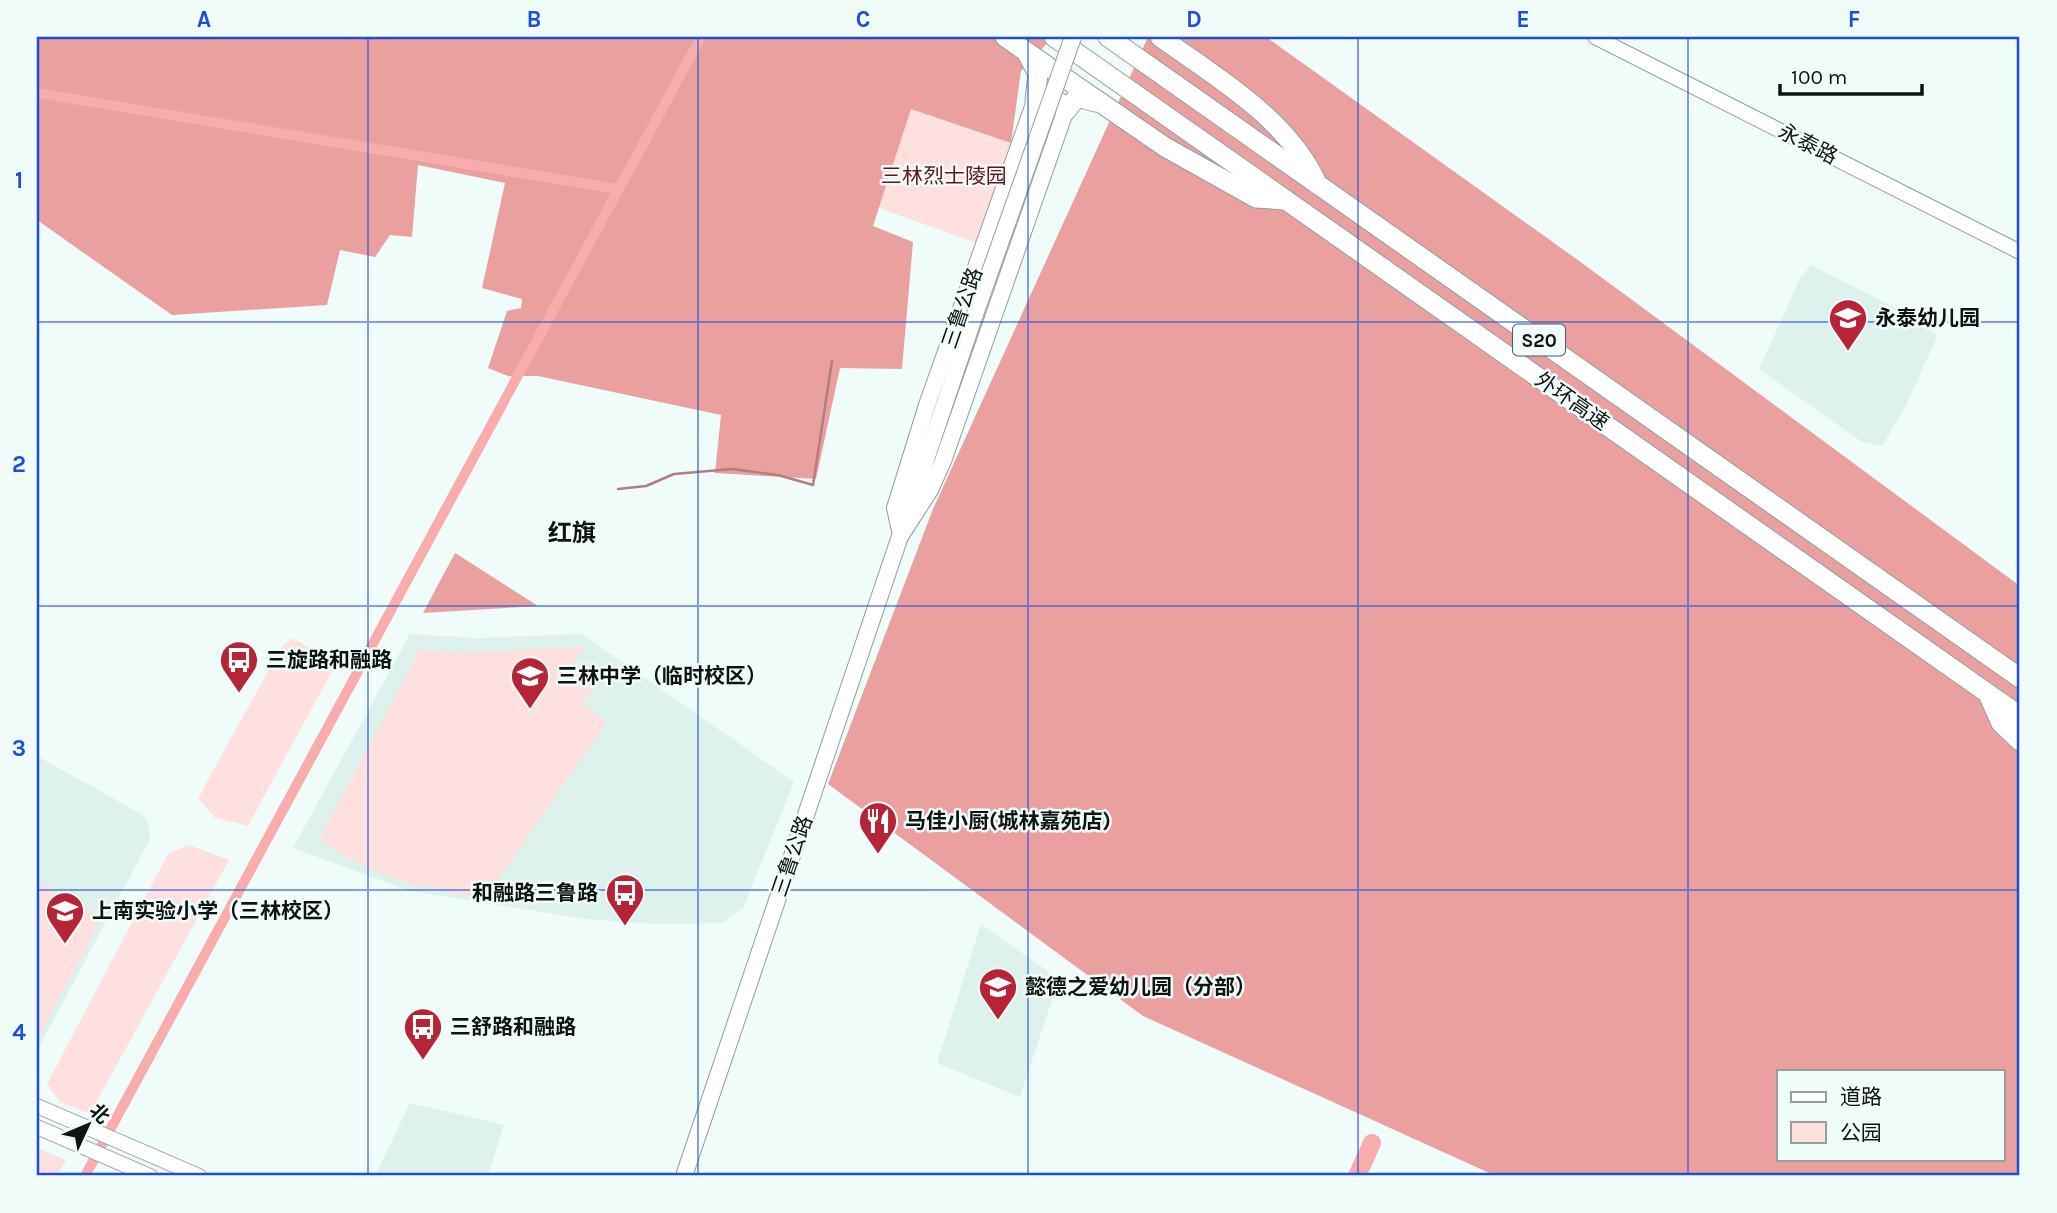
<svg xmlns="http://www.w3.org/2000/svg" width="2057" height="1213" viewBox="0 0 2057 1213" font-family="Karla,'Noto Sans SC',sans-serif">
	<rect width="100%" height="100%" fill="#f0fcf9"/>
	<g fill="#ddf2ec">
		<path d="M 1811,265 L 1908,314 L 1938,335 L 1903,411 L 1882,446 L 1862,442 L 1759,369 L 1800,279 Z"/>
		<path d="M 410,634 L 476,638 L 582,634 L 794,782 L 743,908 L 722,923 L 654,924 L 586,919 L 410,891 L 293,848 Z"/>
		<path d="M 37,756 L 143,815 L 149,824 L 150,839 L 37,1051 Z"/>
		<path d="M 981,924 L 1059,979 L 1020,1097 L 937,1063 Z"/>
		<path d="M 410,1103 L 504,1125 L 488,1176 L 375,1176 Z"/>
	</g>
	<g fill="#fee0df">
		<path d="M 911,108 L 1011,143 L 976,243 L 879,208 Z"/>
		<path d="M 293,638 L 336,664 L 248,826 L 215,818 L 198,798 L 282,646 Z"/>
		<path d="M 585,646 L 570,666 L 597,687 L 582,704 L 607,722 L 485,898 C 416,887 378,880 319,839 L 420,649 L 463,653 Z"/>
		<path d="M 189,845 L 229,860 L 90,1114 L 60,1102 L 47,1084 L 168,854 Z"/>
		<path d="M 42,884 L 102,918 L 37,1040 L 37,892 Z"/>
		<path d="M 37,1148 L 66,1160 L 57,1176 L 37,1176 Z"/>
	</g>
	<g fill="#eaa09f" fill-rule="evenodd">
		<path d="M 37,37 L 1053,37 L 1021,71 L 1011,143 L 911,109 L 873,226 L 913,242 L 902,369 L 840,368 L 816,479 L 715,473 L 721,415 L 538,376 L 508,376 L 488,368 L 507,311 L 521,308 L 522,299 L 482,288 L 505,183 L 418,165 L 412,237 L 390,235 L 375,257 L 340,250 L 327,305 L 172,315 L 37,220 Z"/>
		<path d="M 1148,37 L 1266,37 L 1582,263 L 2020,586 L 2020,1176 L 1496,1176 L 1143,1016 L 828,784 L 933,509 ZM 1779,1071 L 2003,1071 L 2003,1159 L 1779,1159 Z"/>
		<path d="M 455,553 L 538,606 L 423,613 Z"/>
	</g>
	<g fill="none" stroke-linecap="round" stroke-linejoin="round">
		<path stroke="#b27f7e" stroke-width="2.5" d="M 618,489 L 646,486 L 674,474 L 732,469 L 778,475 L 813,485 L 832,361"/>
		<g stroke="#f8adac" stroke-width="10">
			<path d="M 37,93 L 618,189"/>
			<path d="M 85,1176 L 701,37"/>
		</g>
		<path stroke="#f8adac" stroke-width="18" d="M 1357,1176 L 1372,1143"/>
		<g stroke="#939e9b" stroke-width="16">
			<g id="tertiary">
				<path d="M 1595,37 L 2020,252"/>
				<path d="M 37,1106 L 199,1176"/>
				<path d="M 37,1127 L 150,1176"/>
			</g>
		</g>
		<g stroke="#939e9b" stroke-width="18">
			<g id="secondary">
				<path d="M 1043,95 L 1053,95 L 1062,103 L 1065,112 L 943,461 L 930,490 L 901,535 L 895,508 L 927,405 L 1035,101 Z"/>
				<path d="M 684,1176 L 973,320"/>
			</g>
		</g>
		<g stroke="#939e9b" stroke-width="21">
			<g id="motorway">
				<path d="M 1005,37 L 1165,147 L 1256,198 L 1286,200"/>
				<path d="M 1054,37 L 2020,716"/>
				<path d="M 1108,37 L 2020,678"/>
				<path d="M 1160,37 C 1216,77 1287,118 1317,183"/>
				<path d="M 1028,55 L 1038,74 L 1035,101"/>
				<path d="M 1065,112 L 1077,97 L 1095,102"/>
				<path d="M 1988,694 L 2001,723 L 2020,741"/>
			</g>
		</g>
		<use href="#tertiary" stroke="#fff" stroke-width="14"/>
		<use href="#secondary" stroke="#fff" stroke-width="16"/>
		<use href="#motorway" stroke="#fff" stroke-width="19"/>
		<g stroke="#939e9b" stroke-width="18" stroke-linecap="butt">
			<path id="secondary-bridge" d="M 973,320 L 1073,37"/>
		</g>
		<use href="#secondary-bridge" stroke="#fff" stroke-width="16"/>
	</g>
	<path fill="none" stroke="#1d4ed8" stroke-width="2" stroke-opacity="0.55" d="M 368,37 L 368,1176M 698,37 L 698,1176M 1028,37 L 1028,1176M 1358,37 L 1358,1176M 1688,37 L 1688,1176M 37,322 L 2020,322M 37,606 L 2020,606M 37,890 L 2020,890"/>
	<defs>
		<g id="school-pin" transform="scale(2.0125)"><path d="M0 17L-7.5 6A9.5 9.5 0 1 1 7.5 6Z" fill="#b62437" stroke="#f0fcf9"/><path d="M0-5L7-2L0 1L-7-2ZM-4 1L0 2.5L4 1V4Q0 6-4 4Z" fill="#fff"/></g>
		<g id="bus-pin" transform="scale(2.0125)"><path d="M0 17L-7.5 6A9.5 9.5 0 1 1 7.5 6Z" fill="#b62437" stroke="#f0fcf9"/><path d="M-5-6H5V4H4V6H2V4H-2V6H-4V4H-5ZM-3.5-4V0h7V-4ZM-3.5 1.2v1.5H-2V1.2ZM2 1.2v1.5H3.5V1.2Z" fill="#fff"/></g>
		<g id="restaurant-pin" transform="scale(2.0125)"><path d="M0 17L-7.5 6A9.5 9.5 0 1 1 7.5 6Z" fill="#b62437" stroke="#f0fcf9"/><path d="M-5-6h1v4h1v-4h1v4h1v-4h1v5L-1.5 .5V6h-2V.5L-5-1ZM5-6V6H3V1.5H1.5Q1.5-4 5-6Z" fill="#fff"/></g>
	</defs>
	<g fill-rule="evenodd">
		<use href="#school-pin" x="1848" y="318"/>
		<use href="#bus-pin" x="239" y="660"/>
		<use href="#school-pin" x="530" y="676"/>
		<use href="#restaurant-pin" x="878" y="821"/>
		<use href="#bus-pin" x="625" y="893"/>
		<use href="#school-pin" x="65" y="911"/>
		<use href="#school-pin" x="998" y="987"/>
		<use href="#bus-pin" x="423" y="1027"/>
	</g>
	<g text-anchor="middle" stroke-width="5" stroke-linejoin="round" paint-order="stroke">
		<rect fill="#f0fcf9" stroke="#525957" stroke-width="2" x="1513" y="324.5" width="52" height="31" rx="5"/>
		<g font-size="19" font-weight="bold" fill="#0f1312">
			<text x="1539" y="347">S20</text>
		</g>
		<g font-size="21" fill="#0f1312" stroke="#f0fcf9">
			<text transform="translate(1808 144) rotate(27)" y="7">永泰路</text>
			<text transform="translate(962 308) rotate(-71)" y="7">三鲁公路</text>
			<text transform="translate(1572 401) rotate(35)" y="7">外环高速</text>
			<text transform="translate(792 856) rotate(-71)" y="7">三鲁公路</text>
		</g>
		<g font-size="21" fill="#67111c" stroke="#f0fcf9">
			<text x="944" y="183">三林烈士陵园</text>
		</g>
		<g font-size="21" font-weight="bold" fill="#0f1312" stroke="#f0fcf9" text-anchor="start">
			<text x="1875" y="325">永泰幼儿园</text>
			<text x="266" y="667">三旋路和融路</text>
			<text x="557" y="683">三林中学（临时校区）</text>
			<text x="905" y="828">马佳小厨(城林嘉苑店)</text>
			<text x="598" y="900" text-anchor="end">和融路三鲁路</text>
			<text x="92" y="918">上南实验小学（三林校区）</text>
			<text x="1025" y="994">懿德之爱幼儿园（分部）</text>
			<text x="450" y="1034">三舒路和融路</text>
		</g>
		<g font-size="24" font-weight="bold" fill="#0f1312" stroke="#f0fcf9">
			<text x="572" y="541">红旗</text>
		</g>
	</g>
	<rect width="2057" height="1213" fill="none" stroke="#f0fcf9" stroke-width="77"/>
	<rect x="1777" y="1070" width="228" height="91" fill="#f0fcf9" stroke="#969f9d" stroke-width="2"/>
	<rect x="1791" y="1092" width="35" height="10" fill="#ffffff" stroke="#969f9d" stroke-width="2"/>
	<text x="1840" y="1104" font-size="21" fill="#0f1312">道路</text>
	<rect x="1791" y="1122" width="35" height="21" fill="#fee0df" stroke="#969f9d" stroke-width="2"/>
	<text x="1840" y="1140" font-size="21" fill="#0f1312">公园</text>
	<g transform="translate(88 1125) rotate(46)" stroke="#f0fcf9" stroke-width="5" paint-order="stroke">
	<path d="M0-5L12 26L0 18L-12 26Z" fill="#0f1312"/>
	<text y="-10" font-size="19" font-weight="bold" text-anchor="middle" fill="#0f1312">北</text>
	</g>
	<path d="M1780 84v10h142v-10" fill="none" stroke="#0f1312" stroke-width="3.5"/>
	<text x="1791" y="84" font-size="21" fill="#0f1312" stroke="#f0fcf9" stroke-width="5" paint-order="stroke">100 m</text>
	<rect x="38" y="38" width="1980" height="1136" fill="none" stroke="#1d4ed8" stroke-width="2.5"/>
	<g font-size="23" text-anchor="middle" font-weight="bold" fill="#1d4ed8">
		<text x="204" y="27">A</text>
		<text x="534" y="27">B</text>
		<text x="863" y="27">C</text>
		<text x="1194" y="27">D</text>
		<text x="1523" y="27">E</text>
		<text x="1854" y="27">F</text>
		<text x="19" y="188">1</text>
		<text x="19" y="472">2</text>
		<text x="19" y="756">3</text>
		<text x="19" y="1040">4</text>
	</g>
</svg>
